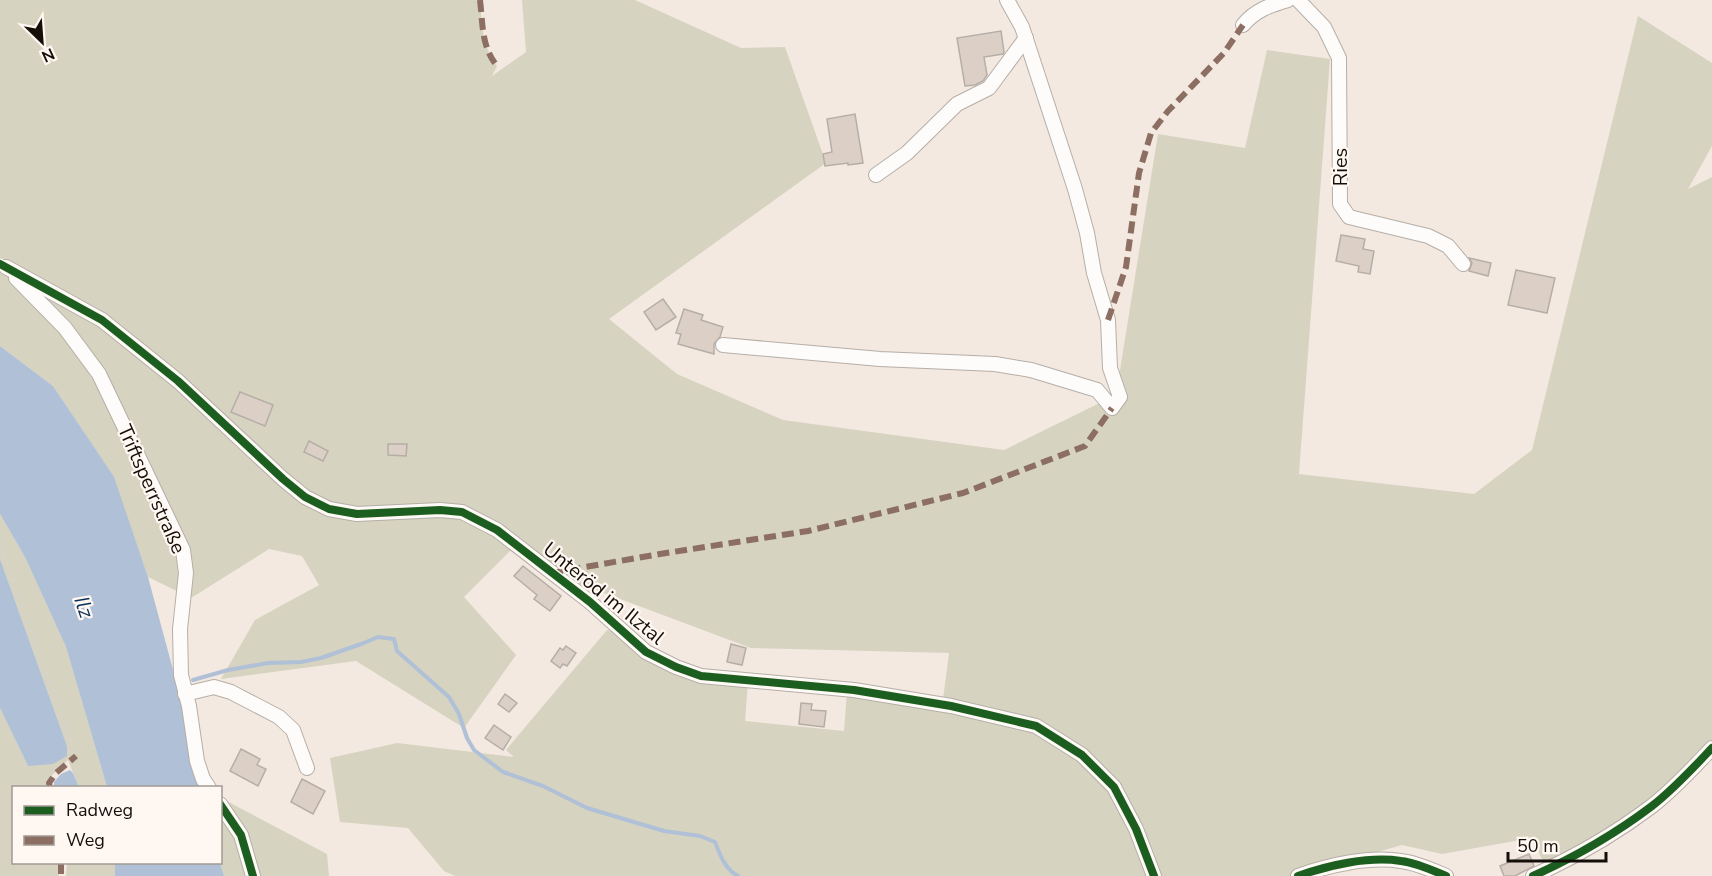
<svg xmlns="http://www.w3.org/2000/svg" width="1712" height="876" viewBox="0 0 1712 876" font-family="'Nunito Sans',sans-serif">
	<rect width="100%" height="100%" fill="#f3e9e0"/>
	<g fill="#d6d3c1">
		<path d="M 0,0 L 480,0 C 482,24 482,47 497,66 L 492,76 L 526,52 L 522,0 L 635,0 L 741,48 L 785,47 L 826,163 L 609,319 L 677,374 L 783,420 L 1004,450 L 1116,395 L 1158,134 L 1245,148 L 1267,50 L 1330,59 L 1299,474 L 1474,494 L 1532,450 L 1638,16 L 1712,63 L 1712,146 L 1688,189 L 1712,177 L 1712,748 L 1654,805 L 1547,870 L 1532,838 L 1442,854 L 1402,845 L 1374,853 L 1359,862 L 1300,876 L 455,876 L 444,871 L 408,828 L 340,822 L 330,758 L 397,743 L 514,757 L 506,750 L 607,630 L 622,633 L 676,667 L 748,682 L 745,721 L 844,731 L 847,692 L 943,699 L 949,653 L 751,648 L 551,573 L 547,576 L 511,550 L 464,597 L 516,655 L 464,728 L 356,661 L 221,679 L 255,620 L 319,585 L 302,556 L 269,549 L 191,598 L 148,577 L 113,477 L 53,386 L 0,346 Z"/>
		<path d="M 0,514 L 25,557 L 66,647 L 107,787 L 79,787 L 68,760 L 46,781 L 47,787 L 14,788 L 14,862 L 58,863 L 59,876 L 0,876 L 0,708 L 28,766 L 67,746 L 0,559 Z"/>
		<path d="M 221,798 L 327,854 L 329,876 L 224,876 L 220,863 Z"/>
		<path d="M 67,863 L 115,863 L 115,876 L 66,876 Z"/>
	</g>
	<g fill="#b0c0d6">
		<path d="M 0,346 L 53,386 L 114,477 L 148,577 L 179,692 L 200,787 L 107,787 L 66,647 L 25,557 L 0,514 Z"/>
		<path d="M 0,559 L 67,746 L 67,756 L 53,764 L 28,766 L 0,708 Z"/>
		<path d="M 70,770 L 73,773 L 79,787 L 54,787 L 54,782 L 61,774 Z"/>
		<path d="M 115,863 L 220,863 L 224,876 L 115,876 Z"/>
	</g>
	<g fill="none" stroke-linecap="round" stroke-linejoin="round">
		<path stroke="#b0c0d6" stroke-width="4" d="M 193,680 L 228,670 L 268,663 L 301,662 L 321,658 L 364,643 L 378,637 L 394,639 L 397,651 L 449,697 L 459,714 L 467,738 L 474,750 L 503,772 L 543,786 L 587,808 L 664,831 L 700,836 L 715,842 C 720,855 725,869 738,876"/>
	</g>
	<g fill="#dcd0c6" stroke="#b5aea7" stroke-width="1.5">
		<path d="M 1001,31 L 1004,52 L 1003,54 L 984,57 L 987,75 L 983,81 L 975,85 L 965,86 L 957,38 Z"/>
		<path d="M 855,114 L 863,163 L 848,165 L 848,163 L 825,166 L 823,154 L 832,152 L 827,119 Z"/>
		<path d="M 1341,235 L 1365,239 L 1363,249 L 1374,251 L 1370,274 L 1358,272 L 1359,266 L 1336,261 Z"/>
		<path d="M 1469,258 L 1491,263 L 1488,276 L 1469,271 L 1472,263 Z"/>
		<path d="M 1516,270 L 1555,278 L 1547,313 L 1508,305 Z"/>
		<path d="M 663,299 L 676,317 L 656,330 L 644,312 Z"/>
		<path d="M 684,309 L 703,315 L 701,320 L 723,327 L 720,337 L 714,344 L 714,354 L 678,344 L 681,334 L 676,333 Z"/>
		<path d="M 240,392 L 273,405 L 265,426 L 231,412 Z"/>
		<path d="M 309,441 L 328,451 L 323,461 L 304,452 Z"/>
		<path d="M 388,444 L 407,444 L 406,456 L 388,455 Z"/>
		<path d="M 523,566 L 561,596 L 550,611 L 534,599 L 537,595 L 514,576 Z"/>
		<path d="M 731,644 L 746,648 L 742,665 L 727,662 Z"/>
		<path d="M 566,646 L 576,653 L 567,666 L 563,664 L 560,668 L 551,661 L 560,648 L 563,650 Z"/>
		<path d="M 505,694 L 517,703 L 509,712 L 498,704 Z"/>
		<path d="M 801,703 L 812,704 L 811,710 L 826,711 L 824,727 L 799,724 Z"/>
		<path d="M 494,725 L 511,737 L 503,750 L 485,738 Z"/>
		<path d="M 241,749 L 260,759 L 257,765 L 266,769 L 258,786 L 230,771 Z"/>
		<path d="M 302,779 L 325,791 L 313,814 L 291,802 Z"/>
		<path d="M 1529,854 L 1534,866 L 1515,876 L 1504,876 L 1500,866 Z"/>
	</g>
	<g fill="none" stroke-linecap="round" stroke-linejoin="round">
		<g stroke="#b6aea7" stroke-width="16">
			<g id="minor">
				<path d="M 1298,0 L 1324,27 L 1339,58 L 1340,204 L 1349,217 L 1428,236 L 1448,246 L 1463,264"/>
				<path d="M 1243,25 C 1255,10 1271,5 1288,0"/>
				<path d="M 876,175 L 907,153 L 957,104 L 989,88 L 1026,38"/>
				<path d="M 6,267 L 102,320 L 178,381 L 283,479 L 305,497 L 329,509 L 357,514 L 440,510 L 462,512 L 497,530 L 590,602 L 646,652 L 676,667 L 701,676 L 723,678 L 854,690 L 951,706 L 1036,726 L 1082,755 L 1114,787 L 1136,829 L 1154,876"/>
				<path d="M 16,278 L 65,328 L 99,374 L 183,550 L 186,573 L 180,629 L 181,675 L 189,706 L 197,761 L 203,779 L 209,788"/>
				<path d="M 723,345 L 880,359 L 995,364 L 1031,370 L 1097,390 L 1112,408 L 1120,397 L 1110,368 L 1108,320 L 1094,273 L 1087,233 L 1075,189 L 1022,27 L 1007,0"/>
				<path d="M 185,694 L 214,687 L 231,692 L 279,717 L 293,730 L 307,768"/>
				<path d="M 220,804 L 241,835 L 253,876"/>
				<path d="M 1298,876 C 1329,865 1369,856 1401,861 C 1417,863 1432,870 1446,876"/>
				<path d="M 1533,876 C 1575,857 1615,834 1652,806 C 1674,789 1693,768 1712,748"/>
			</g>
		</g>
		<path stroke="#d6d3d0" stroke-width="2" stroke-dasharray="4.5 4.5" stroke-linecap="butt" d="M 0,544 L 76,756"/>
		<use href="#minor" stroke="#fdfcfa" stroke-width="14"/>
		<g stroke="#8d6e63" stroke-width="6" stroke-dasharray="12 6" stroke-linecap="butt">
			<path d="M 480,0 C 483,24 481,46 497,66"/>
			<path d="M 1108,320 L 1126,267 L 1139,173 L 1151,133 L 1168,111 L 1224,53 L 1243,25"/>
			<path d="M 551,573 L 660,554 L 808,531 L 963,493 L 1085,446 L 1112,408"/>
			<path d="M 50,788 L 49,783 L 56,773 L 76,756"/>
			<path d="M 61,862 L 61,876"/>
		</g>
		<g stroke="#fff7f1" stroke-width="11">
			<g id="cycleway">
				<path d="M 0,264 L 102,320 L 178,381 L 283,479 L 305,497 L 329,509 L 357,514 L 440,510 L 462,512 L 497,530 L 590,602 L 646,652 L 676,667 L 701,676 L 723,678 L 854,690 L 951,706 L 1036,726 L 1082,755 L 1114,787 L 1136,829 L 1154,876"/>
				<path d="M 220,804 L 241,835 L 253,876"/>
				<path d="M 1298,876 C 1329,865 1369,856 1401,861 C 1417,863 1432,870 1446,876"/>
				<path d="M 1533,876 C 1575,857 1615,834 1652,806 C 1674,789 1693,768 1712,748"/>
			</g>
		</g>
		<use href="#cycleway" stroke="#1b5e20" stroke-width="8"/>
	</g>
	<g text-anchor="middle" stroke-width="4.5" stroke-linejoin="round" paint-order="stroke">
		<g font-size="20" fill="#140e09" stroke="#fff7f1">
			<text transform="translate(1340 167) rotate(-90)" y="7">Ries</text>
			<text transform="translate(152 489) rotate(66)" y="7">Triftsperrstraße</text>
			<text transform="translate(604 593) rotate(39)" y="7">Unteröd im Ilztal</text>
		</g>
		<g font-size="21" font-style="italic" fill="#07305c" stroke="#fff7f1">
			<text transform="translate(84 607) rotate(71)" y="7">Ilz</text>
		</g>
	</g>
	<rect x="12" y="786" width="210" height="78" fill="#fff7f1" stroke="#a19a94" stroke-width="1.5"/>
	<rect x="24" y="806" width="30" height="9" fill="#1b5e20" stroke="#a19a94" stroke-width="1.5"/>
	<text x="66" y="816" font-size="18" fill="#140e09">Radweg</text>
	<rect x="24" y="836" width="30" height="9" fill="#8d6e63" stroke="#a19a94" stroke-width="1.5"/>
	<text x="66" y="846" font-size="18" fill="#140e09">Weg</text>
	<g transform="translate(42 42) rotate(155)" stroke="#fff7f1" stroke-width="4.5" paint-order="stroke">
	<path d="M0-4.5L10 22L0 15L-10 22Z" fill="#140e09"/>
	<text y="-9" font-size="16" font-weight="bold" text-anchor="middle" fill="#140e09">N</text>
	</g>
	<path d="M1508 852v9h98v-9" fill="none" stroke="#140e09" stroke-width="3"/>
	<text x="1517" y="852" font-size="18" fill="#140e09" stroke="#fff7f1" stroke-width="4.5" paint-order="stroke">50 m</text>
</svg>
